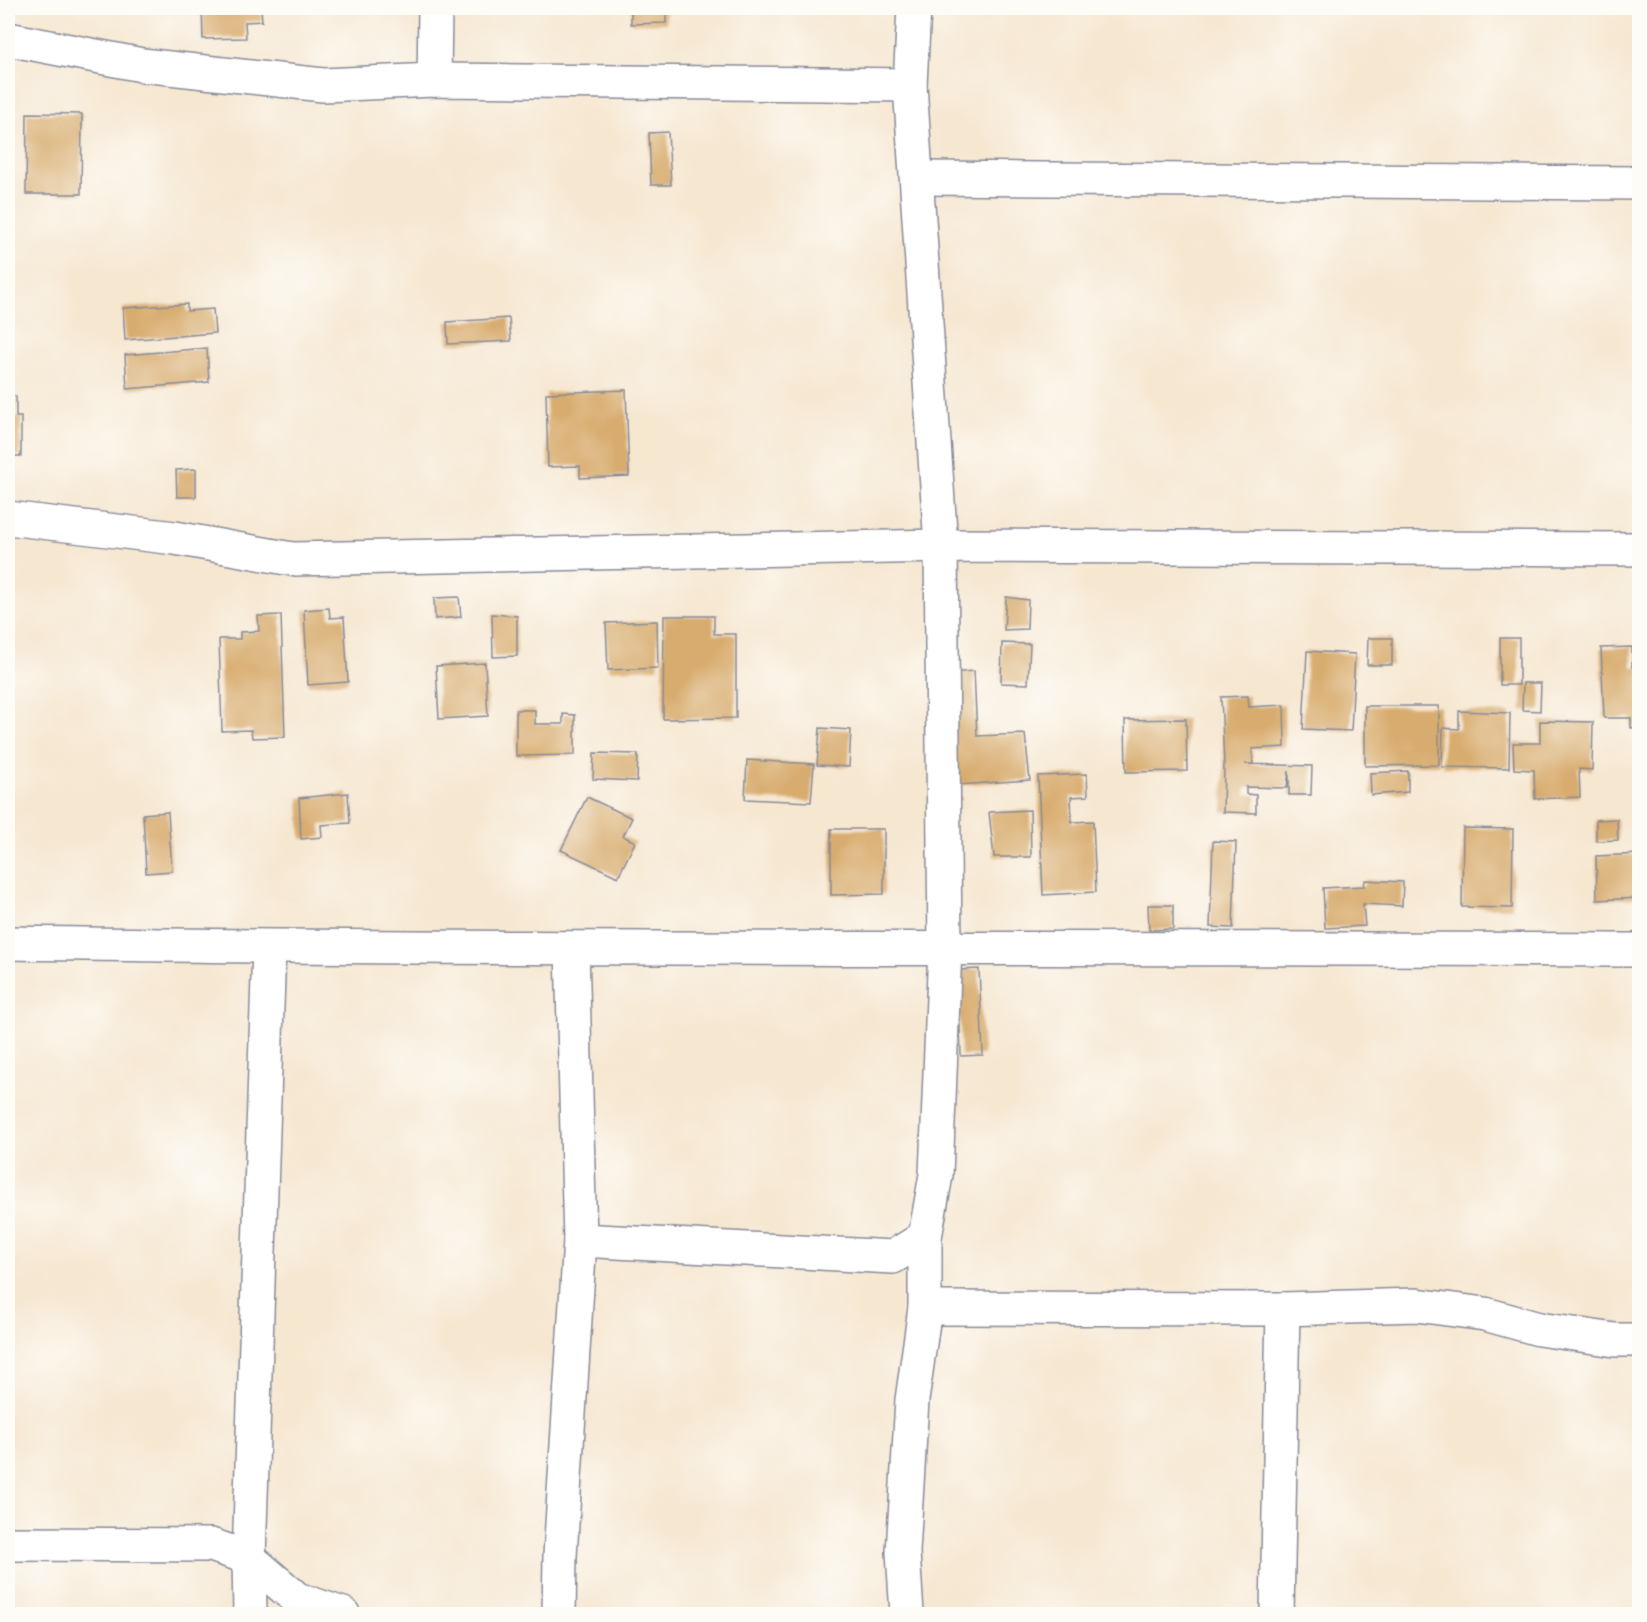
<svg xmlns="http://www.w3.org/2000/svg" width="1647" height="1622" viewBox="0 0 1647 1622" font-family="'Balsamiq Sans',sans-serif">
	<rect width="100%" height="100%" fill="#fdfcf7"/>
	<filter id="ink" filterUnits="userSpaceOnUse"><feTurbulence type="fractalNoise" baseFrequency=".0167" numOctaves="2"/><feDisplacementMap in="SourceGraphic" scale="12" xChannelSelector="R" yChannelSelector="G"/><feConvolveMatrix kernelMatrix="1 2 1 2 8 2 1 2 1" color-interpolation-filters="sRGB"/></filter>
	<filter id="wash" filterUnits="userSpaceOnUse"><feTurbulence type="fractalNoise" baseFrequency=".008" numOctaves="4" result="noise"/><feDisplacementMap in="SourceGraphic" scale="24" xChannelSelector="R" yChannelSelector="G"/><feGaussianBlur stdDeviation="1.35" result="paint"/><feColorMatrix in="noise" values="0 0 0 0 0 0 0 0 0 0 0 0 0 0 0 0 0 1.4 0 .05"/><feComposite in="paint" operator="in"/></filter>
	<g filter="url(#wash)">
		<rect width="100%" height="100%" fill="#f6e7d1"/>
		<g id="blocks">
			<g fill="#d8ac6e">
				<path d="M 202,8 L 261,8 L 262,21 L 245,22 L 246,38 L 203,39 Z"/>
				<path d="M 631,8 L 666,8 L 666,23 L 631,24 Z"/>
				<path d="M 27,113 L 82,114 L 81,194 L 26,194 Z"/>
				<path d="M 668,132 L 671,185 L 651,185 L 649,133 Z"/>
				<path d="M 187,304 L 187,311 L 213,309 L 215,333 L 125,340 L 123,308 Z"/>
				<path d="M 509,318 L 511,341 L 448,344 L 447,322 Z"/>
				<path d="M 207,348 L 209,382 L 127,389 L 125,355 Z"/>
				<path d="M 626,390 L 629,476 L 580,478 L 580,466 L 548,467 L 546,393 Z"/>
				<path d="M 8,396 L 16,396 L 16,417 L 21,417 L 21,456 L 11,456 L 11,495 L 8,495 Z"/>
				<path d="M 196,469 L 196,497 L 177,497 L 176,470 Z"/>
				<path d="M 459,597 L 461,617 L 435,619 L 434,598 Z"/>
				<path d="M 1006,597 L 1028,600 L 1027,629 L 1004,630 Z"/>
				<path d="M 329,608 L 330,618 L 344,617 L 348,682 L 308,685 L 304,610 Z"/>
				<path d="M 492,614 L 517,616 L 517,656 L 493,657 Z"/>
				<path d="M 281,615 L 285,737 L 252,738 L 251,730 L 222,731 L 219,639 L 240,639 L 240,632 L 259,631 L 258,616 Z"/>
				<path d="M 664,616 L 714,616 L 714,634 L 736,634 L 736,718 L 663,719 Z"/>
				<path d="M 657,621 L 658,668 L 608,670 L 606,623 Z"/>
				<path d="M 1368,638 L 1392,638 L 1392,665 L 1367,665 Z"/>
				<rect x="1500" y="638" width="19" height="47"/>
				<path d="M 1002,643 L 1030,644 L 1028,684 L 1001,683 Z"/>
				<path d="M 1632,647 L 1632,667 L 1640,666 L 1640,727 L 1631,728 L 1631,718 L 1604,718 L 1601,648 Z"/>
				<path d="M 1307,651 L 1355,654 L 1351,731 L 1303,729 Z"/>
				<path d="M 485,663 L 488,716 L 439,719 L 436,666 Z"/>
				<path d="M 974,671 L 977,736 L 1025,734 L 1030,780 L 944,786 L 941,674 Z"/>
				<path d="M 1523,683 L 1541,683 L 1540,711 L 1522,710 Z"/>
				<path d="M 1248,696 L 1249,707 L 1284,705 L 1285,747 L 1252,749 L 1253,764 L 1245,764 L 1312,766 L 1311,795 L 1289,795 L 1289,771 L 1287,788 L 1246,787 L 1246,794 L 1256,795 L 1256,813 L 1223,812 L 1224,764 L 1221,697 Z"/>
				<path d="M 1365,706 L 1439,706 L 1439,765 L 1365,766 Z"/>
				<path d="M 516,710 L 535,710 L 535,724 L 563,724 L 563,714 L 575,715 L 575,755 L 516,756 Z"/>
				<path d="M 1459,711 L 1510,713 L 1509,768 L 1442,767 L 1443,728 L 1459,729 Z"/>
				<path d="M 1186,719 L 1187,771 L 1126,772 L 1125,720 Z"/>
				<path d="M 1540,721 L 1593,722 L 1592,770 L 1579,769 L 1580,797 L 1535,799 L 1534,770 L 1514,769 L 1513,743 L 1540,743 Z"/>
				<path d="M 820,728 L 851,730 L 849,767 L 817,765 Z"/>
				<path d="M 594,753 L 638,754 L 637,781 L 593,779 Z"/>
				<path d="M 747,760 L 814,764 L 811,802 L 745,799 Z"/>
				<path d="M 1408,771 L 1408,792 L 1371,795 L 1370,773 Z"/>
				<path d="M 1087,774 L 1088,796 L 1071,797 L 1072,822 L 1093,821 L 1096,892 L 1043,895 L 1038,776 Z"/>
				<path d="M 348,793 L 350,823 L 321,825 L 322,837 L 301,839 L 299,798 Z"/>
				<path d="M 587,797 L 632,818 L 623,836 L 635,842 L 618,877 L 561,850 Z"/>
				<path d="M 1030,810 L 1031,857 L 994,857 L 989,812 Z"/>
				<path d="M 168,812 L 172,871 L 146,873 L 143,814 Z"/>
				<path d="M 1617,819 L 1618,840 L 1596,841 L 1596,820 Z"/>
				<path d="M 1463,828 L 1513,829 L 1512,908 L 1462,907 Z"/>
				<path d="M 831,829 L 884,829 L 884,894 L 831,895 Z"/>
				<path d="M 1213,841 L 1236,842 L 1233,928 L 1210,927 Z"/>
				<path d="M 1640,854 L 1640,898 L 1597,900 L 1596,856 Z"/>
				<path d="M 1365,880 L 1403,882 L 1402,906 L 1363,904 L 1365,926 L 1325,928 L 1323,888 L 1364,886 Z"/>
				<path d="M 1148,905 L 1173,905 L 1173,929 L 1149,930 Z"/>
				<path d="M 979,969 L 983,1055 L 961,1056 L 958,970 Z"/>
			</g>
		</g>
	</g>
	<g filter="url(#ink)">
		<use href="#blocks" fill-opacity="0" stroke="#888b98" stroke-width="1.5"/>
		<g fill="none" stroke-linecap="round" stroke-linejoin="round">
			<g stroke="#888b98" stroke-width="36">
				<g id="minor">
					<path d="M 8,39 L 142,65 L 323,85 L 434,80 L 910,85"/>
					<path d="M 434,80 L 435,8"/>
					<path d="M 918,178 L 1640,183"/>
					<path d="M 8,518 L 175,538 L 292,559 L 941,546 L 1640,549"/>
					<path d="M 8,943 C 551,951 1095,947 1640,950"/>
					<path d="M 580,1240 L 893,1257 L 925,1237"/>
					<path d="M 925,1308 L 1283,1309 L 1416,1305 L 1485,1314 L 1539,1329 L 1615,1340 L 1640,1340"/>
					<path d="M 250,1614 L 249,1558 L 269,947"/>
					<path d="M 559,1614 L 560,1556 L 580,1240 L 572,950"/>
					<path d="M 907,1614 L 903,1552 L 912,1400 L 925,1308 L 925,1237 L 936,1175 L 945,947 L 941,546 L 910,85 L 914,8"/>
					<path d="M 1277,1614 L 1283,1309"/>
				</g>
			</g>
			<g stroke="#888b98" stroke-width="36">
				<path id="tertiary" d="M 8,1544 L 211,1545 L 249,1558 L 297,1599 L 343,1614"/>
			</g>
			<use href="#minor" stroke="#fff" stroke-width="33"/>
			<use href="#tertiary" stroke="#fff" stroke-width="33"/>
		</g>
	</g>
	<rect width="1647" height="1622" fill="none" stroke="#fdfcf7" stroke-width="30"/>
</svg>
